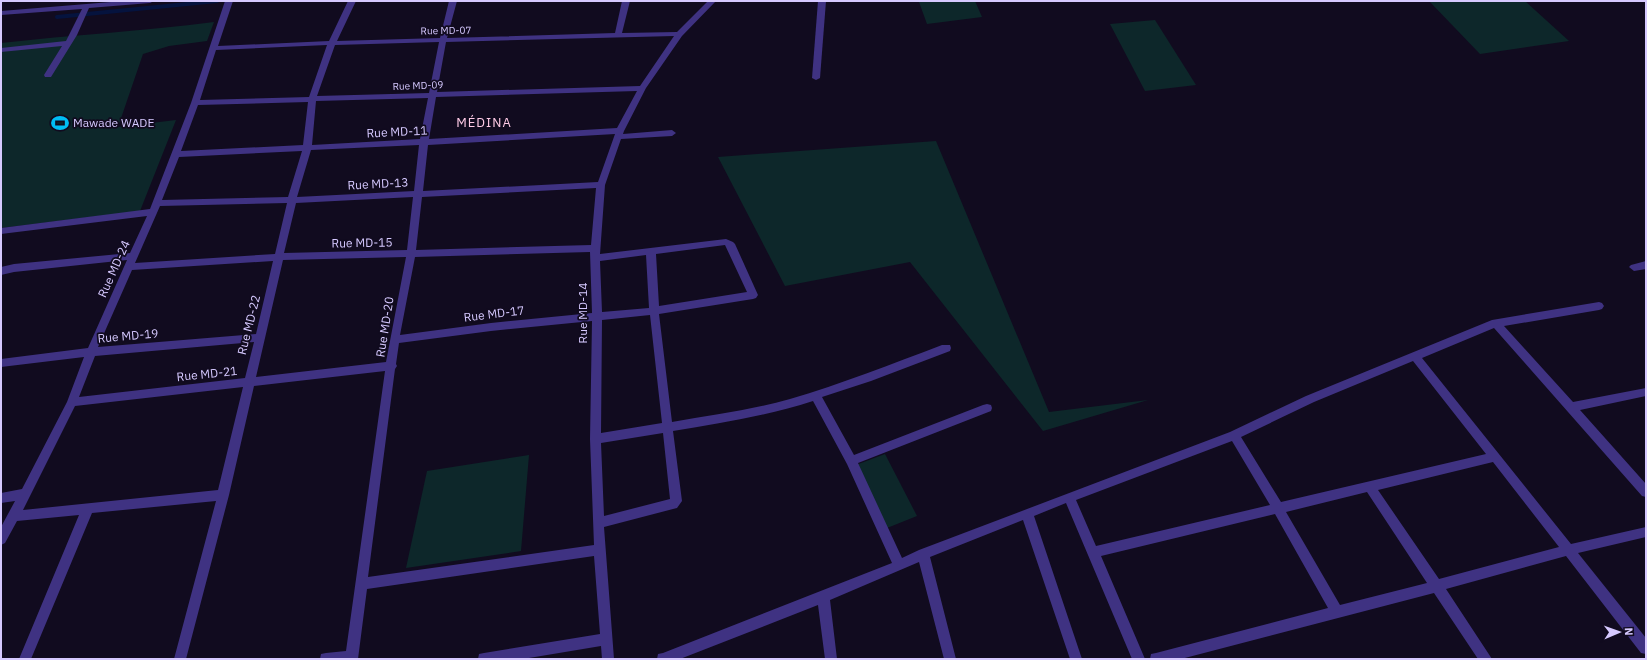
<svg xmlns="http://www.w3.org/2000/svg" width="1647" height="660" viewBox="0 0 1647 660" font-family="'IBM Plex Sans',sans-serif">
	<rect width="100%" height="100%" fill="#110b1f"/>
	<g fill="#0d272a">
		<path d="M 931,1 L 975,1 L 982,17 L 927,24 L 919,2 Z"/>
		<path d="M 1429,1 L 1525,1 L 1569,41 L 1480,54 Z"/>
		<path d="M 1155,20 L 1196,85 L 1145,91 L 1110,24 Z"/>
		<path d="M 214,22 L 207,41 L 169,46 L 143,54 L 118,127 L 176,120 L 140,211 L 1,228 L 1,43 C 72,35 143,31 214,22 Z"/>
		<path d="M 936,141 L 1049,412 L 1148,400 L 1043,431 L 910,262 L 785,286 L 718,157 Z"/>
		<path d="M 885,454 L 917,516 L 887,528 L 856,465 Z"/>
		<path d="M 529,455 L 521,551 L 406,568 L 427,471 Z"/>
	</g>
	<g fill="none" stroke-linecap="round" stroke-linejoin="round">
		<path stroke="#05133e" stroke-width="4" d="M 57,17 L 217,1"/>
		<g fill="#3f3282" fill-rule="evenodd">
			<path d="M 123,1 L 154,1 L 150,3 L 89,8 L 77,35 L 51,77 L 45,77 L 44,75 L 62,46 L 1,52 L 1,48 L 66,41 L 82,9 L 1,15 L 1,11 Z"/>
			<path d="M 225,1 L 233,1 L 218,46 L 329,41 L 348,1 L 356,1 L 337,41 L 440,38 L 449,1 L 457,1 L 447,38 L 615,33 L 622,1 L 630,1 L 622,33 L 677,32 L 708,1 L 716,1 L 682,36 L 646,88 L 624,131 L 623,134 L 672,130 L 676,133 L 672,136 L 621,139 L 605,185 L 600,254 L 726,239 L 733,242 L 735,244 L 758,295 L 756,298 L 753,299 L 659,314 L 672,422 C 711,415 751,410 790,399 C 841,384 892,364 942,345 L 950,345 L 951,348 L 950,351 L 871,381 L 822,397 L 854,455 L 983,405 L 987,404 L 991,405 L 992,408 L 991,411 L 858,463 L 902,558 L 919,550 L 1230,432 L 1306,396 L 1492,320 L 1599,302 L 1602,303 L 1604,306 L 1602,309 L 1599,310 L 1504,326 L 1573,402 L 1646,388 L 1646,396 L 1580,410 L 1646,484 L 1646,497 L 1642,496 L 1494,328 L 1422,358 L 1571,544 L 1646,527 L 1646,537 L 1578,553 L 1646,638 L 1646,654 L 1641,653 L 1566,556 L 1446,589 L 1492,659 L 1478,659 L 1434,593 L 1181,659 L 1150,659 L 1151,654 L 1156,653 L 1328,608 L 1275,514 L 1101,556 L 1145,659 L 1132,659 L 1066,503 L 1034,516 L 1082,659 L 1070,659 L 1023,520 L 930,557 L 956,659 L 944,659 L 919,562 L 830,600 L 837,659 L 825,659 L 818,605 L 680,659 L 657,659 L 658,654 L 663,653 L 892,563 L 847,464 L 813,401 C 767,416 720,423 673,431 L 682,501 L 677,508 L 673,509 L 604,527 L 614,659 L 602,659 L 601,646 L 523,659 L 478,659 L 479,654 L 484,653 L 600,634 L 594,556 L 367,589 L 358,659 L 320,659 L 321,654 L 326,653 L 346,651 L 385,371 L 254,386 L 229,495 L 186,659 L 174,659 L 216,501 L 92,513 L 31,659 L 19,659 L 79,515 L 17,521 L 5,543 L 1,545 L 1,527 L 15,501 L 1,503 L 1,493 L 22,489 L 67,402 L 84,357 L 1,367 L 1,359 L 88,348 L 127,260 L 14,272 L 1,275 L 1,267 L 14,264 L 130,253 L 147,216 L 1,234 L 1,228 L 150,209 L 191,103 ZM 674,36 L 640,86 L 437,92 L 446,42 ZM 439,42 L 429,93 L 317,96 L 335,45 ZM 327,45 L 309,97 L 200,100 L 216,50 ZM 637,91 L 617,128 L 429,139 L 436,97 ZM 428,98 L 420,139 L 312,145 L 316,101 ZM 308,102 L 303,145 L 181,151 L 198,105 ZM 615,134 L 598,182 L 423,191 L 428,145 ZM 419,145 L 414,191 L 297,197 L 311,150 ZM 302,151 L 288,197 L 162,200 L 179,157 ZM 596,188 L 591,245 L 416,250 L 422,197 ZM 413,197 L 407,250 L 284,253 L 296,203 ZM 287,203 L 275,254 L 135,263 L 160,206 ZM 725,245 L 747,292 L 659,306 L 656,254 ZM 590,252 L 592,313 L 491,323 L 400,335 L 415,257 ZM 646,255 L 649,308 L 602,312 L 600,261 ZM 406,257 L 386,362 L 256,377 L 283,260 ZM 273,261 L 256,334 L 98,347 L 132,270 ZM 650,315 L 662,423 L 601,433 L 602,320 ZM 592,321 L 590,439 L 594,545 L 368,577 L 395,369 L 397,366 L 396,364 L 399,343 L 491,331 ZM 254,342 L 245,378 L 79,397 L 95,356 ZM 1413,361 L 1486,454 L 1281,502 L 1241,437 L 1314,402 ZM 243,387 L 218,490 L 23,510 L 75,406 ZM 663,433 L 670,499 L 604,516 L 601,443 ZM 1232,441 L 1270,505 L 1096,546 L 1076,500 ZM 1493,462 L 1559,547 L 1439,579 L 1378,490 ZM 1367,492 L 1427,583 L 1340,605 L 1286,512 Z"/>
			<path d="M 818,1 L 826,1 L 820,78 L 816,80 L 812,78 Z"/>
			<path d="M 1646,261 L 1646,269 L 1634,271 L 1629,267 L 1631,265 Z"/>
		</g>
	</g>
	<defs>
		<g id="stadium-bare" transform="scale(1.38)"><path d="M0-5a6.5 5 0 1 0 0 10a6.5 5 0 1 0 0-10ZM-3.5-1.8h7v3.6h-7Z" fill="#00bdf4" stroke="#110b1f" stroke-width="2.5" paint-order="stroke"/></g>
	</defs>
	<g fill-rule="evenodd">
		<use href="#stadium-bare" x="60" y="123"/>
	</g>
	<g text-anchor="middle" stroke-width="3.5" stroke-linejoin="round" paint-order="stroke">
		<g font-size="10" fill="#d6c9ff" stroke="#110b1f">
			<text transform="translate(446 30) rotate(-1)" y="4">Rue MD-07</text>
			<text transform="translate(418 85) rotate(-2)" y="4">Rue MD-09</text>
		</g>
		<g font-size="12" fill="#d6c9ff" stroke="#110b1f" text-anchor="start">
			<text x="73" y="127">Mawade WADE</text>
		</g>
		<g font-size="12" fill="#d6c9ff" stroke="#110b1f">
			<text transform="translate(397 132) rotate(-3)" y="4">Rue MD-11</text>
			<text transform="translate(378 184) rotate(-3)" y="4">Rue MD-13</text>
			<text transform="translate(362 243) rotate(-1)" y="4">Rue MD-15</text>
			<text transform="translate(114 269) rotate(-66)" y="4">Rue MD-24</text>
			<text transform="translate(583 313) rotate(-90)" y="4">Rue MD-14</text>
			<text transform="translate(494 314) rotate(-7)" y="4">Rue MD-17</text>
			<text transform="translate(249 325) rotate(-76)" y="4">Rue MD-22</text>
			<text transform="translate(385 327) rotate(-81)" y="4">Rue MD-20</text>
			<text transform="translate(128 336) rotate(-5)" y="4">Rue MD-19</text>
			<text transform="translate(207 374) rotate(-6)" y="4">Rue MD-21</text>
		</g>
		<g font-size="13" letter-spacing="1" fill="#ffcbe6" stroke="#110b1f">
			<text x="484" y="127">MÉDINA</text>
		</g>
	</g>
	<rect width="1647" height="660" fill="none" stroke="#d6c9ff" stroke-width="4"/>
	<g transform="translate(1619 632) rotate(88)" stroke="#110b1f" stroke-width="3" paint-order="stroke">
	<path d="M0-3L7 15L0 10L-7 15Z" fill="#d6c9ff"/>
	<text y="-6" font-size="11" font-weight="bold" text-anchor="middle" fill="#d6c9ff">N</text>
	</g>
</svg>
